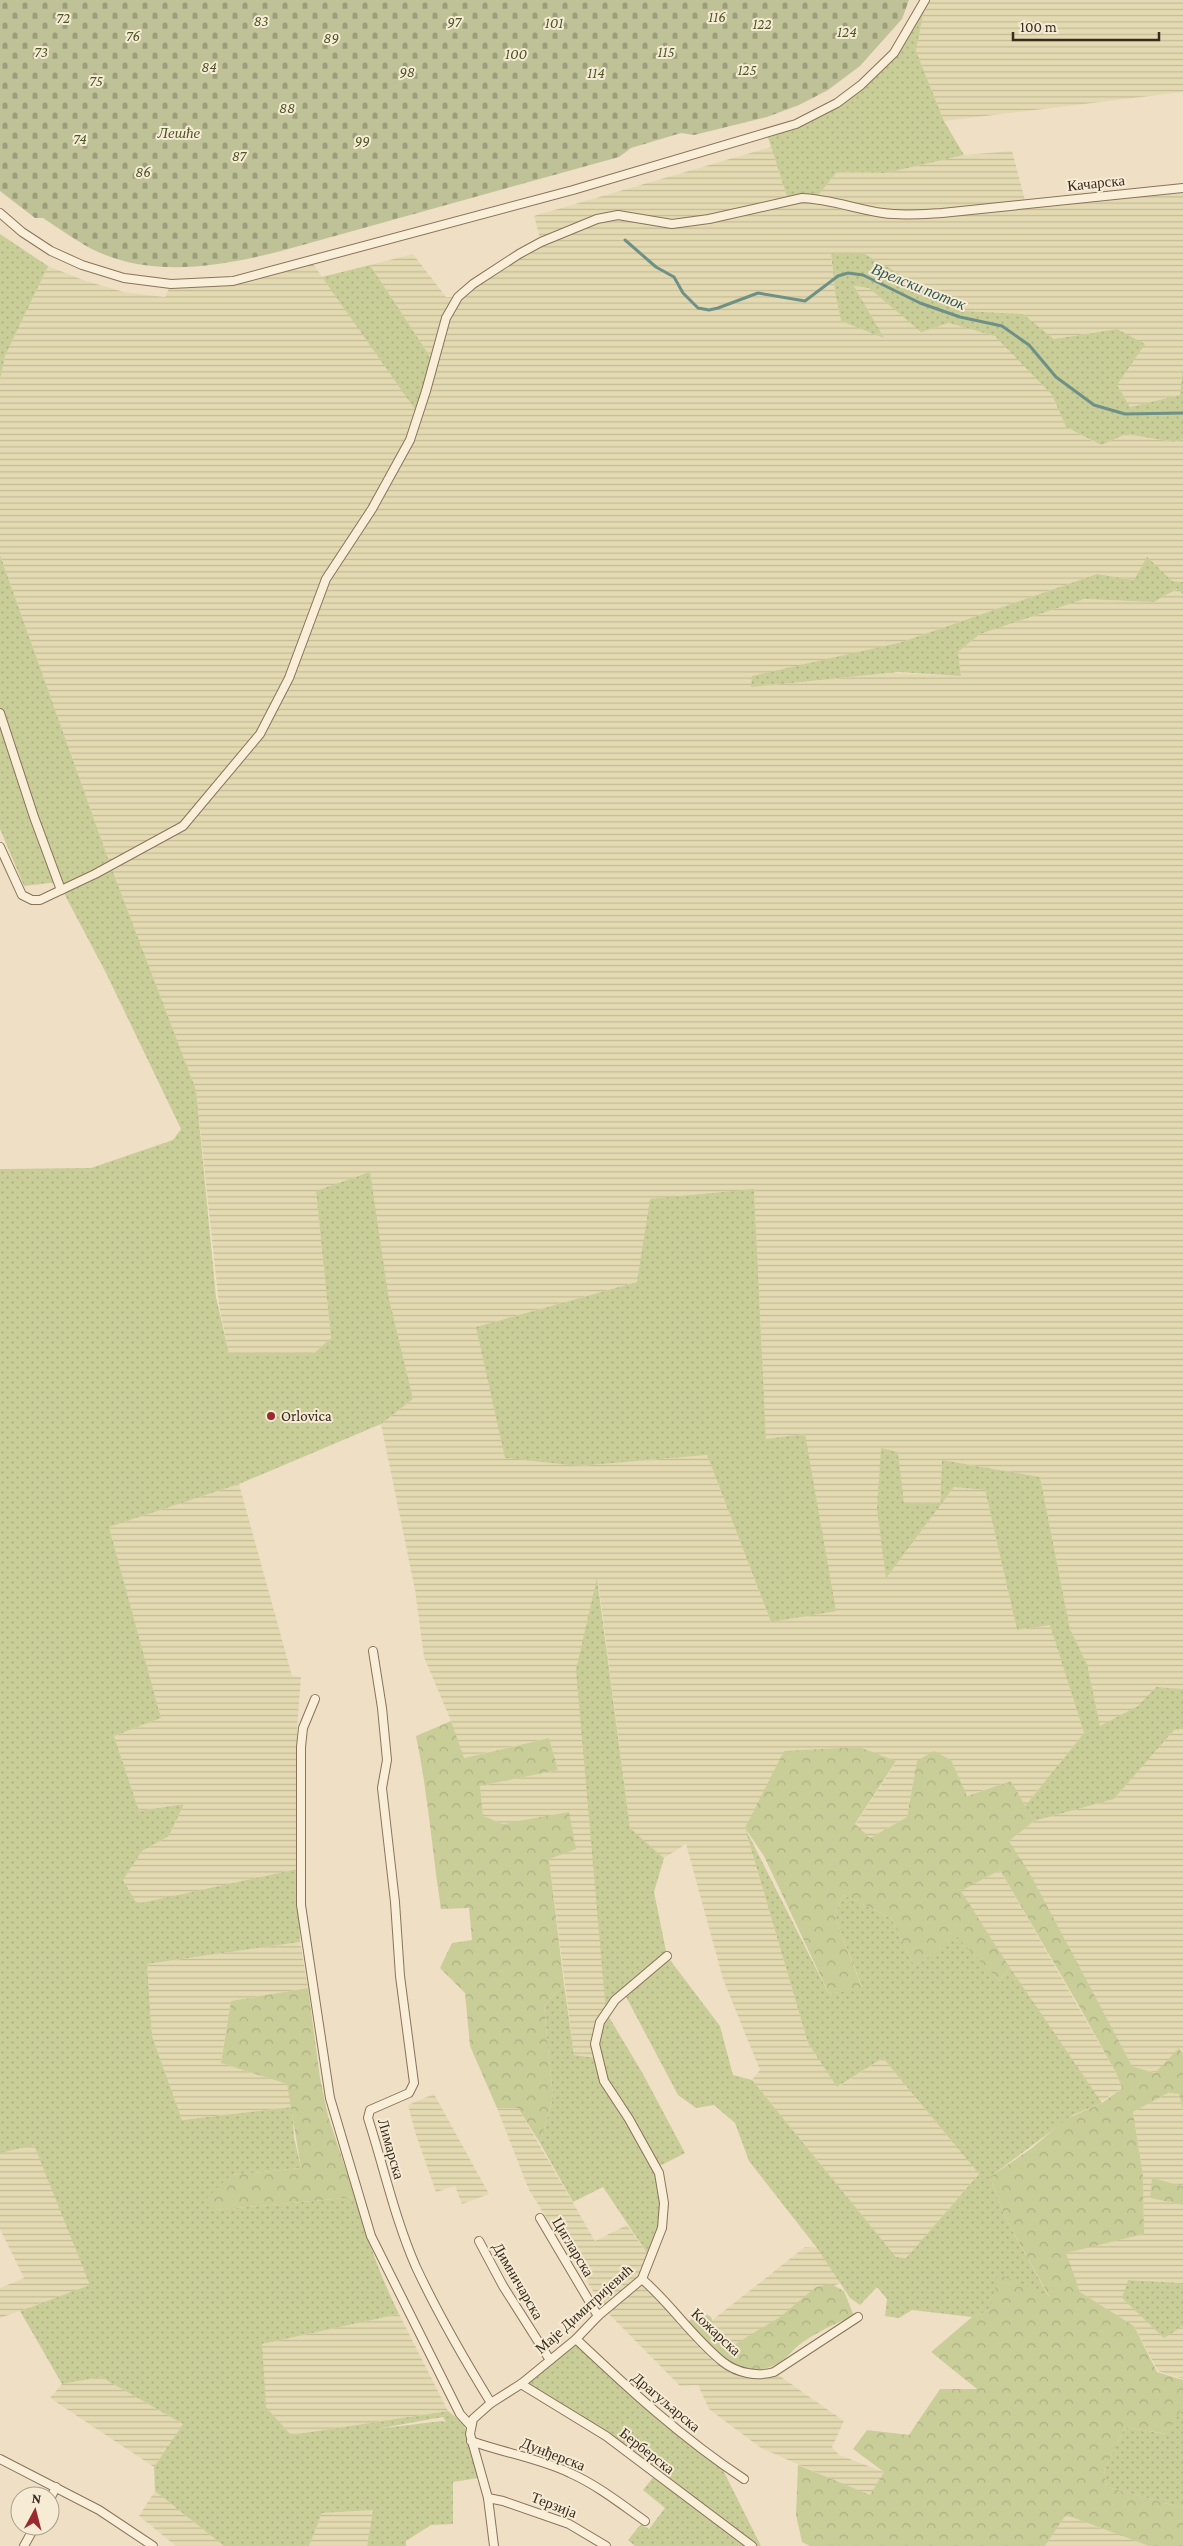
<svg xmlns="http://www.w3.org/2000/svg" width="1183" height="2546" viewBox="0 0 1183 2546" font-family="'Crimson Pro',serif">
	<defs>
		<pattern id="farmland-rules" width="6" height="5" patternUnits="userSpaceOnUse" patternTransform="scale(1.25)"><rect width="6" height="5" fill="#e4dab2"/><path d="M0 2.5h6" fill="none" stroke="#c4bb99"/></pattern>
		<pattern id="grass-dots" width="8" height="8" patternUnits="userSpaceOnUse" patternTransform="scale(1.25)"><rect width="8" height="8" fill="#c9cd98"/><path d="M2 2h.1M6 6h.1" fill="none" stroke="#adb083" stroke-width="1.8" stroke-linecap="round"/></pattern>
		<pattern id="forest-crowns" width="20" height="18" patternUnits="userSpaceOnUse" patternTransform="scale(1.25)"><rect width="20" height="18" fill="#c9cd98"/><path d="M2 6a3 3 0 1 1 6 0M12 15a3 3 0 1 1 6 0" fill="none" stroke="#adb083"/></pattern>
		<pattern id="cemetery-stones" width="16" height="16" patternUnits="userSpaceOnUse" patternTransform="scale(1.25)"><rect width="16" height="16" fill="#bfc297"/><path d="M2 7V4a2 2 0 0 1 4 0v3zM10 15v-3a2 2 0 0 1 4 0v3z" fill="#9c9e7b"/></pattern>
	</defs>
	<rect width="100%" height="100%" fill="#efe0c5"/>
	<g fill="url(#farmland-rules)" fill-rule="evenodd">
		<path d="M 926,0 L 1183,0 L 1183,92 L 944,121 L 916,51 Z"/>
		<path d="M 771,147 L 788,200 L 816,198 L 837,172 L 886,173 L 964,155 L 1012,151 L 1026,204 L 1183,190 L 1183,368 L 1180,395 L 1130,407 L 1116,384 L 1117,329 L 1054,339 L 1023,314 L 964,311 L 865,254 L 831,254 L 835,292 L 841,321 L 883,337 L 854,286 L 869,288 L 921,331 L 949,323 L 995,335 L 1052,395 L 1066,427 L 1100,445 L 1126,434 L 1174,442 L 1183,439 L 1183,582 L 1134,580 L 1097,574 L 902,642 L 752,677 L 752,687 L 892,673 L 961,676 L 958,652 L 980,634 L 1084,599 L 1154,602 L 1178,589 L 1183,594 L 1183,1689 L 1156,1687 L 1139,1706 L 1100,1727 L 1087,1664 L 1070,1629 L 1040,1477 L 942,1460 L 940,1504 L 903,1504 L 898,1452 L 886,1577 L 954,1487 L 985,1490 L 1017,1630 L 1050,1624 L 1084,1733 L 1025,1806 L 1011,1781 L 966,1796 L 951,1760 L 917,1761 L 907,1817 L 870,1838 L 855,1825 L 896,1762 L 745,1828 L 808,2043 L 838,2087 L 883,2058 L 979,2174 L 906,2258 L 896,2257 L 752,2080 L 760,2070 L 723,1979 L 686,1844 L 664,1858 L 630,1828 L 598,1580 L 606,2012 L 597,2058 L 574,2055 L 549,1859 L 569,1813 L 503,1824 L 483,1816 L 480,1786 L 558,1770 L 549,1738 L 463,1758 L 451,1721 L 424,1657 L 415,1590 L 381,1424 L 413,1399 L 388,1294 L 316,1191 L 331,1338 L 313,1354 L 229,1354 L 219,1305 L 196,1090 L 110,864 L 0,555 L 0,380 L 5,356 L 48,266 L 86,281 L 124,292 L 165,297 L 171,284 L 233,281 L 311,261 L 419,414 L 433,361 L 370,265 L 413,254 L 446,297 L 458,297 L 541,242 L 534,216 ZM 754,1189 L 766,1440 L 805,1434 L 771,1622 L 707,1455 L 579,1466 L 476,1327 L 637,1282 Z"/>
		<path d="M 239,1484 L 292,1676 L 301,1677 L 297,1730 L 297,1869 L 137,1905 L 123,1880 L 142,1851 L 169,1836 L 184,1804 L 139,1811 L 114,1736 L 161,1718 L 109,1527 Z"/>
		<path d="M 1183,1729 L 1183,2055 L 1179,2049 L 1156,2073 L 1132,2066 L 1009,1841 L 1034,1821 L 1114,1799 L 1174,1730 Z"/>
		<path d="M 1000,1870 L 1116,2073 L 1122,2088 L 1096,2105 L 960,1891 Z"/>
		<path d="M 300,1942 L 308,1988 L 231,2001 L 221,2063 L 287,2084 L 292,2107 L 182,2120 L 152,2036 L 147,1964 Z"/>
		<path d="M 1168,2093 L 1179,2094 L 1183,2111 L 1183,2186 L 1153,2179 L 1150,2198 L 1183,2205 L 1183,2283 L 1128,2280 L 1164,2337 L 1183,2326 L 1183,2379 L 1158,2371 L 1134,2326 L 1080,2292 L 1065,2252 L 1144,2234 L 1143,2176 L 1133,2112 Z"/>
		<path d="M 434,2094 L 489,2194 L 462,2204 L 455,2186 L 436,2192 L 415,2132 L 408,2105 Z"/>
		<path d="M 497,2108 L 518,2108 L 595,2241 L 627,2225 L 651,2259 L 642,2279 L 713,2351 L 743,2372 L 774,2372 L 844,2421 L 832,2447 L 839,2455 L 884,2472 L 870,2496 L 761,2448 L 709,2409 L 698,2385 L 680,2386 L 605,2310 L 529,2190 Z"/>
		<path d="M 34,2144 L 91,2285 L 0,2318 L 0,2288 L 24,2278 L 0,2229 L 0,2153 Z"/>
		<path d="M 805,2247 L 817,2248 L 846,2281 L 815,2293 L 731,2351 L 716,2342 L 710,2322 Z"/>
		<path d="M 399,2314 L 448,2411 L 291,2435 L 266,2407 L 252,2362 L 262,2344 Z"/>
		<path d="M 101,2377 L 183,2424 L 154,2467 L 50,2398 L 62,2384 Z"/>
		<path d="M 155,2491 L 224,2546 L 176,2546 L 139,2516 Z"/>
		<path d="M 373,2510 L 367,2546 L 309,2546 L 322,2513 Z"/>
		<path d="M 1066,2515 L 1149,2546 L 1045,2546 Z"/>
	</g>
	<g fill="url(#grass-dots)" fill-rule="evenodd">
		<path d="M 926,0 L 916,51 L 944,121 L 964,155 L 886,173 L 837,172 L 816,198 L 788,200 L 767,134 L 837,103 L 894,53 Z"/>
		<path d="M 0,234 L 48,266 L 5,356 L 0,380 Z"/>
		<path d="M 831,253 L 865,254 L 964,311 L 1023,314 L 1054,339 L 1117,329 L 1145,344 L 1117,385 L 1130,407 L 1180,395 L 1183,368 L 1183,439 L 1174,442 L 1126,434 L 1101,445 L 1066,427 L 1052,395 L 995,336 L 949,323 L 921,332 L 869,288 L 854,286 L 884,338 L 841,321 L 835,292 Z"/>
		<path d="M 370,265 L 433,361 L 419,415 L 322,277 Z"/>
		<path d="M 0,555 L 110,864 L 196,1090 L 216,1297 L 229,1354 L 313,1354 L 331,1338 L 316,1191 L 370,1172 L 388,1294 L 413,1399 L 381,1424 L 239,1484 L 109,1527 L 161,1718 L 114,1736 L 139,1811 L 184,1804 L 169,1836 L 142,1851 L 123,1880 L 137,1904 L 297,1869 L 300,1942 L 147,1964 L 152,2036 L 182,2120 L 292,2107 L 294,2137 L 301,2168 L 231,2175 L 215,2210 L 355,2197 C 367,2238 380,2276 399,2314 L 262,2344 L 266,2407 L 291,2435 L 448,2411 L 464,2424 L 478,2478 L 453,2482 L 453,2524 L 431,2525 L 406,2541 L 406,2546 L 367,2546 L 373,2510 L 322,2513 L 309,2546 L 224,2546 L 155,2491 L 154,2467 L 183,2424 L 101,2377 L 62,2384 L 20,2311 L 90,2285 L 34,2145 L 0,2153 L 0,1169 L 91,1168 L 173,1140 L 181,1129 L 106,973 L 58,882 L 24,886 L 0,829 ZM 443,2417 L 446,2422 L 442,2421 L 376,2429 Z"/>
		<path d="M 1147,557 L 1172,581 L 1183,582 L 1183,594 L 1177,589 L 1154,602 L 1084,599 L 980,634 L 958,652 L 961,676 L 899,672 L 751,687 L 752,676 L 902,642 L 1097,574 L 1134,580 Z"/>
		<path d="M 754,1189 L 766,1439 L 805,1434 L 836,1611 L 771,1622 L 707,1455 L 579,1466 L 505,1458 L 476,1327 L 637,1282 L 650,1199 Z"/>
		<path d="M 881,1448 L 898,1452 L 904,1504 L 940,1504 L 942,1460 L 1040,1477 L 1070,1629 L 1087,1664 L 1100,1726 L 1138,1706 L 1156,1687 L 1183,1689 L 1183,1729 L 1174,1730 L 1114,1799 L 1034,1821 L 1025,1806 L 1084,1733 L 1050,1625 L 1017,1630 L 985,1490 L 954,1487 L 886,1578 L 877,1509 Z"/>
		<path d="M 597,1578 L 630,1828 L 664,1858 L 654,1892 L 667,1956 L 720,2026 L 733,2075 L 752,2080 L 896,2257 L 906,2258 L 979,2174 L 883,2058 L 837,2087 L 808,2043 L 745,1828 L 829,1994 L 862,1987 L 834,1915 L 844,1895 L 891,1918 L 915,1967 L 956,1935 L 999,1981 L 1010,1968 L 1102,2103 L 1073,2115 L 990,2177 L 1005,2217 L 1049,2297 L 990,2310 L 972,2317 L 912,2310 L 899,2318 L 885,2316 L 887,2299 L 877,2287 L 860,2305 L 850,2298 L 817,2248 L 749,2161 L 735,2123 L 714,2105 L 696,2108 L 678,2095 L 624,1993 L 606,2012 L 643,2074 L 685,2153 L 658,2167 L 664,2203 L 651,2259 L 603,2187 L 573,2202 L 540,2143 L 553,2098 L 544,2006 L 564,1984 L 574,2055 L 597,2058 L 596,2032 L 606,2012 L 576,1670 Z"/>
		<path d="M 1128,2280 L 1183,2283 L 1183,2326 L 1164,2338 L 1122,2298 Z"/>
		<path d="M 576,2339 L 719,2462 L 761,2546 L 635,2546 L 628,2540 L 641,2524 L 649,2529 L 665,2508 L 643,2490 L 655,2475 L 521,2384 Z"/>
		<path d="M 1183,2407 L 1183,2508 L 1107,2487 L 1104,2471 L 1125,2427 L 1165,2434 Z"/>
	</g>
	<g fill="url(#forest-crowns)">
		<path d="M 451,1721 L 464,1758 L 549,1738 L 558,1770 L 480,1786 L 483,1816 L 503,1824 L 569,1812 L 576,1849 L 549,1859 L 564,1984 L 544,2006 L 553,2098 L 540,2143 L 518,2108 L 497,2108 L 470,2046 L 465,1993 L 440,1968 L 452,1943 L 472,1940 L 469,1908 L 441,1909 C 432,1851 428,1793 416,1736 Z"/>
		<path d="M 859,1747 L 896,1761 L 855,1824 L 870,1838 L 907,1817 L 917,1761 L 934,1751 L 951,1760 L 967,1796 L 1011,1781 L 1034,1821 L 1009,1841 L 1030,1874 L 1132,2066 L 1155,2073 L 1179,2048 L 1183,2055 L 1183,2111 L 1179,2094 L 1168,2093 L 1133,2112 L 1143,2176 L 1144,2234 L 1066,2253 L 1080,2292 L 1134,2326 L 1157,2372 L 1183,2380 L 1183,2407 L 1166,2434 L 1125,2427 L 1104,2471 L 1107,2487 L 1183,2508 L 1183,2546 L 1149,2546 L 1066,2515 L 1045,2546 L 810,2546 L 802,2542 L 796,2515 L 798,2465 L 870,2495 L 884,2472 L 853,2449 L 867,2430 L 909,2435 L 940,2389 L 977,2389 L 931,2352 L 972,2317 L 990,2310 L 998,2274 L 1049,2296 L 1005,2217 L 990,2177 L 1032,2148 L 1066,2119 L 1102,2103 L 1122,2088 L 1116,2073 L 1079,2006 L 1000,1870 L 961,1891 L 1010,1968 L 999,1981 L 956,1936 L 915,1967 L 891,1918 L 844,1895 L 834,1915 L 862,1988 L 829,1994 L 764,1856 L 745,1828 L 784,1751 Z"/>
		<path d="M 308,1988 L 320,2078 L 328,2116 L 355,2197 L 215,2210 L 206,2199 L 231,2175 L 301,2168 L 287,2084 L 221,2063 L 231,2001 Z"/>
		<path d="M 1152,2178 L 1183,2186 L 1183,2205 L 1150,2198 Z"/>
		<path d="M 831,2284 L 844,2291 L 854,2316 C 836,2323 819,2331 803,2342 C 795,2347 790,2355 783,2360 C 764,2374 741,2371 723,2358 C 709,2348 698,2334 687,2323 L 700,2311 L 711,2317 L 717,2336 L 732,2346 L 780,2317 L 816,2287 Z"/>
	</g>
	<path fill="url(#cemetery-stones)" d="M 0,0 L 909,0 L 902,19 L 860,66 L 828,90 L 799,105 L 767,117 L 694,135 L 681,133 L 631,148 L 619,157 L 281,251 C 222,266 156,278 98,252 C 79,243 60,229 43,218 L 35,218 L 0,191 Z"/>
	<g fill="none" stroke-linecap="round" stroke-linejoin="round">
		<path stroke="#6d9186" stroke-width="3" d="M 625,240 L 656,267 L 674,277 L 683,293 L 698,308 L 709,310 L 718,308 L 758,293 L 805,301 L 838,276 L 848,273 L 863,275 L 920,303 L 960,317 L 1002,326 L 1029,345 L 1056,377 L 1094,405 L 1125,414 L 1183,413"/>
		<g stroke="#8a725b" stroke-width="10">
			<g id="minor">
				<path d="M 0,213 L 22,232 L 51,251 L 82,265 L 124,278 L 171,284 L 233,281 L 573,190 L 796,124 L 837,103 L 861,85 L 894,53 L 925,0"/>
				<path d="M 0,713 L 34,817 L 61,890"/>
				<path d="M 0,847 L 22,895 L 32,900 L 40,900 L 95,874 L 183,826 L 260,734 L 289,678 L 326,579 L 372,509 L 410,440 L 426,391 L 446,318 L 458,297 L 473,284 L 519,254 L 541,242 L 597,219 L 618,215 L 672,224 L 709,219 L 802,198 C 829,199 856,209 883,213 C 902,216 923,214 942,213 L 1183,188"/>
				<path d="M 373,1651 L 382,1708 L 387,1760 L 382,1788 L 395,1902 L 400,1976 L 414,2083 L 409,2093 L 370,2110 L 368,2118 C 384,2168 395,2219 416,2267 C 438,2314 464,2359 491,2403"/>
				<path d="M 315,1699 L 303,1728 L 301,1747 L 301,1905 L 330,2098 L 371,2236 L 460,2414 L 470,2425"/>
				<path d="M 540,2218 L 598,2316"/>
				<path d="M 479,2241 L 503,2286 L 550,2360"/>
				<path d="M 642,2279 C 671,2304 693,2338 723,2362 C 737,2373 757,2377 774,2372 L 858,2317"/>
				<path d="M 576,2339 C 630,2390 682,2438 744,2479"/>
				<path d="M 521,2384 L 606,2436 L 752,2546"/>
				<path d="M 471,2441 C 504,2453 539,2458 570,2473 C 597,2485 621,2504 645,2521"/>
				<path d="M 0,2459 L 99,2510 L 153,2546"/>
				<path d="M 488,2498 L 503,2501 L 569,2524 L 606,2546"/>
				<path d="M 50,2499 L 56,2487"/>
				<path d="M 24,2546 L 35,2526"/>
				<path d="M 494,2546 L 488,2498 L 470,2434 L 473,2419 L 491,2403 L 521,2384 L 576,2339 L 598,2316 L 642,2279 L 662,2228 L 664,2203 L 659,2173 L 629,2119 L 604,2081 L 595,2044 L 600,2022 L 615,2000 L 667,1956"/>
			</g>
		</g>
		<use href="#minor" stroke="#f9eed8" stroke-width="8"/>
	</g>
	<circle fill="#9a2a30" stroke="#f6ebd4" stroke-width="2" cx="271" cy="1416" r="5"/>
	<g text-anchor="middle" stroke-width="4" stroke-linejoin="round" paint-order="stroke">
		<g font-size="15" font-style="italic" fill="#4c5625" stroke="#f6ebd4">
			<text x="717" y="22">116</text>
			<text x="63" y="23">72</text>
			<text x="261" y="26">83</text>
			<text x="454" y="27">97</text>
			<text x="554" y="28">101</text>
			<text x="762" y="29">122</text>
			<text x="847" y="37">124</text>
			<text x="133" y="41">76</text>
			<text x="331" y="43">89</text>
			<text x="41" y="57">73</text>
			<text x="666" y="57">115</text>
			<text x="516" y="59">100</text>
			<text x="209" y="72">84</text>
			<text x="747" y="75">125</text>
			<text x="407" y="77">98</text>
			<text x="596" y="78">114</text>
			<text x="96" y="86">75</text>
			<text x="287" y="113">88</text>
			<text x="179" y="138">Лешће</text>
			<text x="80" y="144">74</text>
			<text x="362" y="146">99</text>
			<text x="239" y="161">87</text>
			<text x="143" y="177">86</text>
		</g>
		<g font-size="15" fill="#3a2b1f" stroke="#f6ebd4">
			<text transform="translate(1096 183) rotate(-6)" y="5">Качарска</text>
			<text transform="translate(391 2149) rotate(74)" y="5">Лимарска</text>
			<text transform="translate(573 2247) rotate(59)" y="5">Цигларска</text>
			<text transform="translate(518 2281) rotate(60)" y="5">Димничарска</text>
			<text transform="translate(584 2309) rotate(-42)" y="5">Маје Димитријевић</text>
			<text transform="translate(716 2332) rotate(43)" y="5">Кожарска</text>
			<text transform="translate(666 2402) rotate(40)" y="5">Драгуљарска</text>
			<text transform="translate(647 2451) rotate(38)" y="5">Берберска</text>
			<text transform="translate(553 2454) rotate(21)" y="5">Дунђерска</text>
			<text transform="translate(554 2505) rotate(21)" y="5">Терзија</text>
		</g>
		<g font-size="15" fill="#3a2b1f" stroke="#f6ebd4" text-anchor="start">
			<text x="281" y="1421">Orlovica</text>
		</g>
		<g font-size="16" font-style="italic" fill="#2e5a55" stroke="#f6ebd4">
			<text transform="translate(919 286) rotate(22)" y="6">Врелски поток</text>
		</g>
	</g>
	<g transform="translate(35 2511) rotate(7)"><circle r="24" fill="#f6ebd4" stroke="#ab9e8c"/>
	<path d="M0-4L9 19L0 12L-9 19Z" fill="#9a2a30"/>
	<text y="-8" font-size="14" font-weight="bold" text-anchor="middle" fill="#3a2b1f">N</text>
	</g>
	<path d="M1013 32v8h146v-8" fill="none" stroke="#3a2b1f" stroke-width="2.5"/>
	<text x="1020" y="32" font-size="15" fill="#3a2b1f" stroke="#f6ebd4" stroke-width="4" paint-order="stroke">100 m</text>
</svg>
